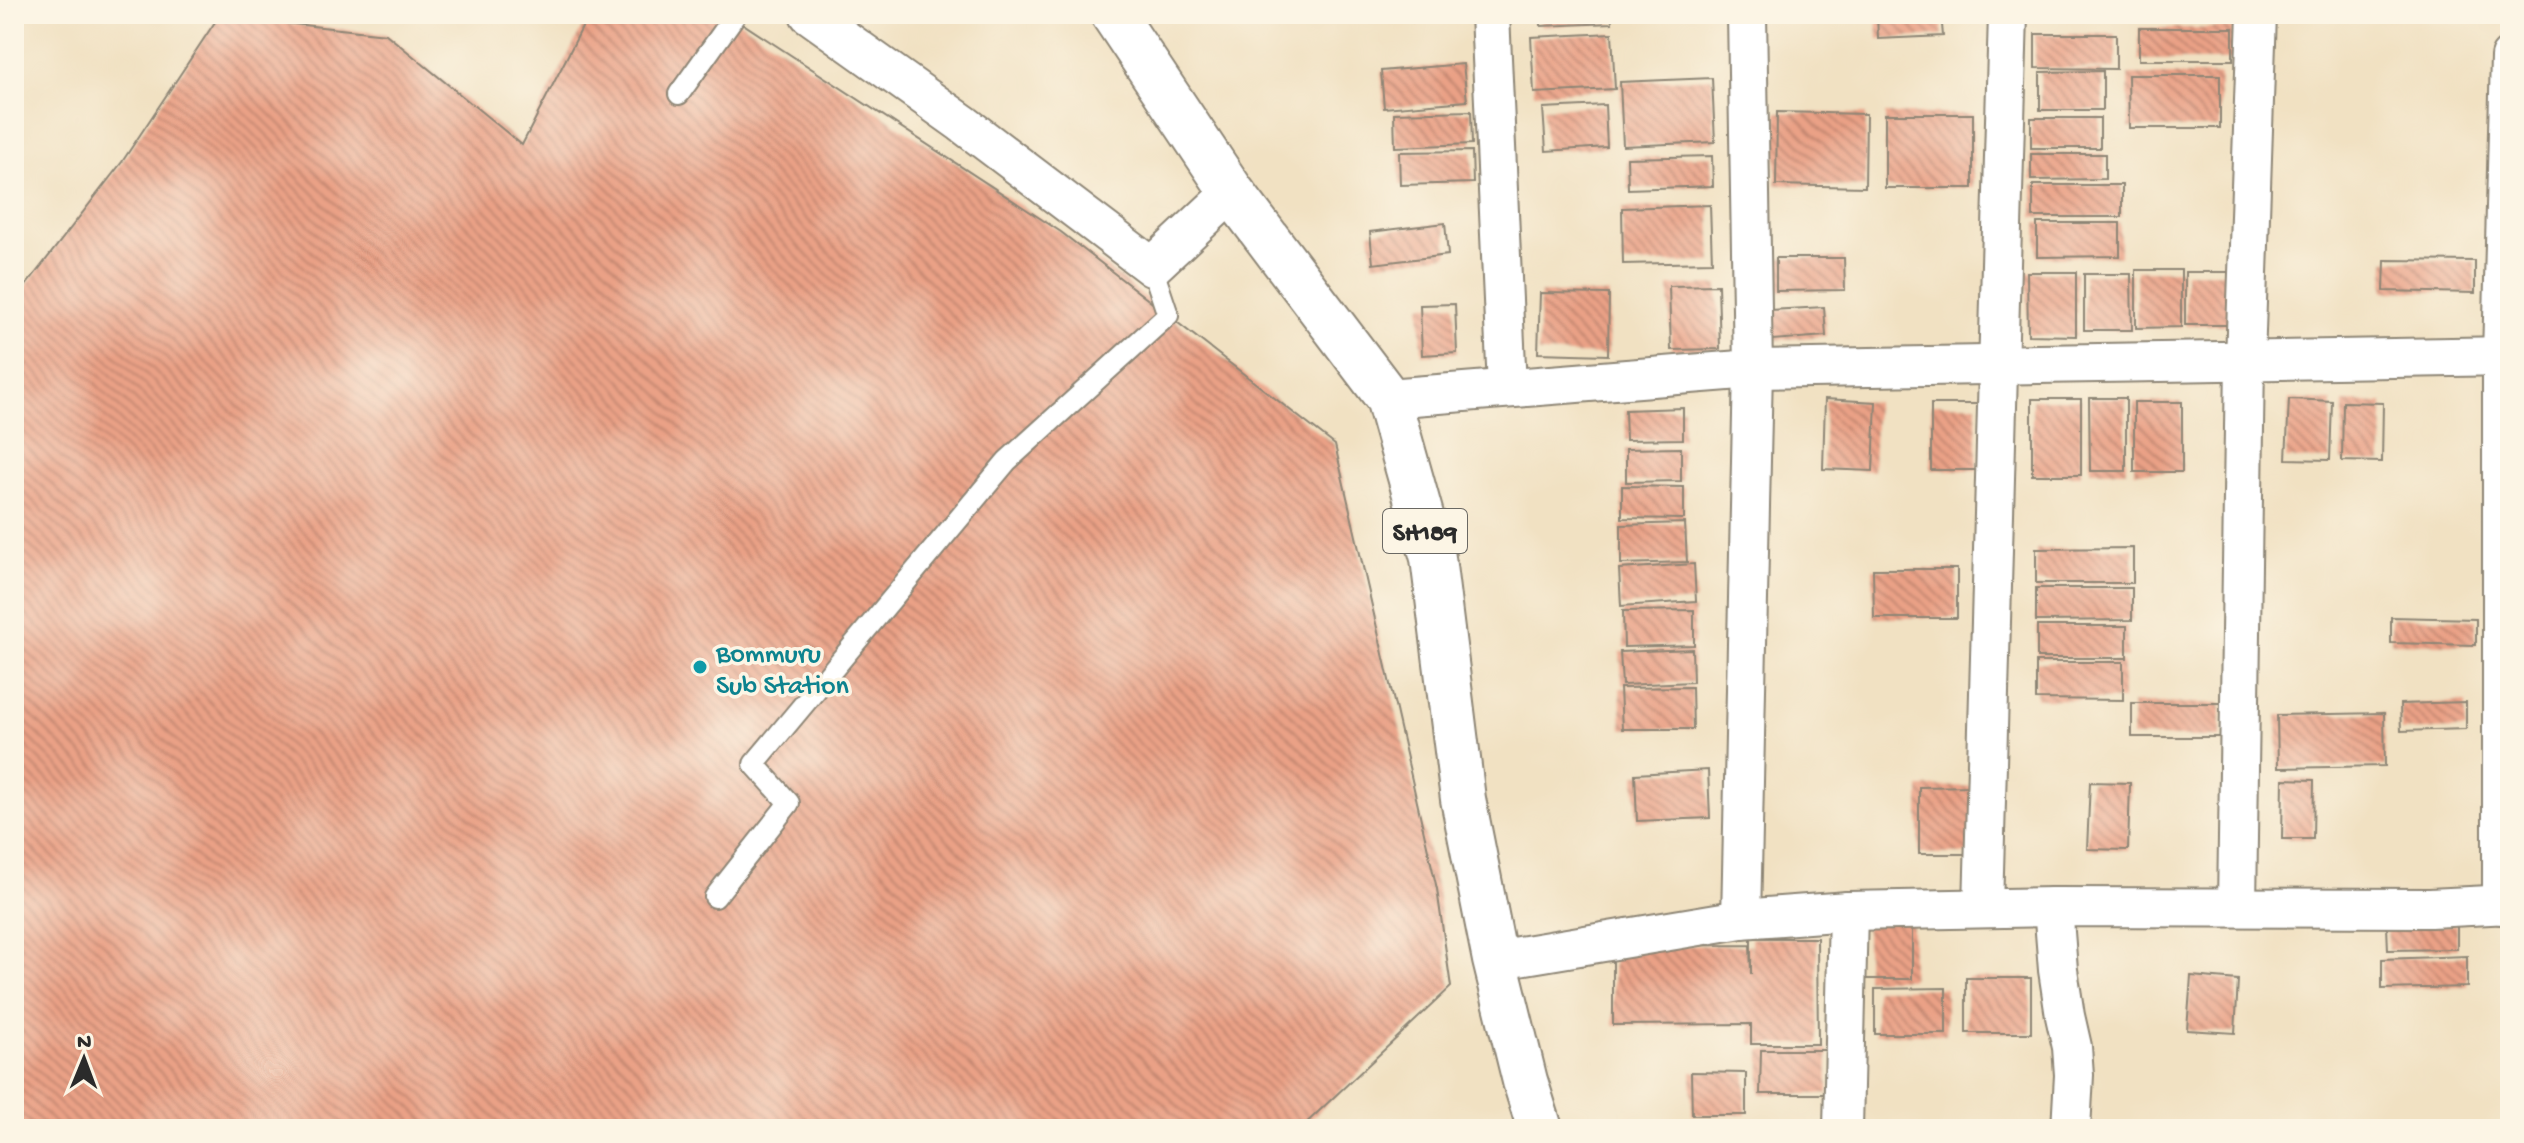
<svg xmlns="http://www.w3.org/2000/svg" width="2524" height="1143" viewBox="0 0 2524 1143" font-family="'Gochi Hand',sans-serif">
	<defs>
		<pattern id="building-back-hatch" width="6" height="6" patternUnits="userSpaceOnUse" patternTransform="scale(2)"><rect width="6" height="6" fill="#eaa186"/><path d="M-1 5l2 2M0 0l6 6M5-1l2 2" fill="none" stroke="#be836e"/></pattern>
	</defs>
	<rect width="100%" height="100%" fill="#fcf5e5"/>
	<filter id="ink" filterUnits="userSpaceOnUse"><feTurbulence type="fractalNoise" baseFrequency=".0125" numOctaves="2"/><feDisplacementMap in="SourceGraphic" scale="16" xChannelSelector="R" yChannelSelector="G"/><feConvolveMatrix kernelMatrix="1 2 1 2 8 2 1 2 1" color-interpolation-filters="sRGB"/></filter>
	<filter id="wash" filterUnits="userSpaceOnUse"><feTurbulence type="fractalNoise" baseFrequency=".006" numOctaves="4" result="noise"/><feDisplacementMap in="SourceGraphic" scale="32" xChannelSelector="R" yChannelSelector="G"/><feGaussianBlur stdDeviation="1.8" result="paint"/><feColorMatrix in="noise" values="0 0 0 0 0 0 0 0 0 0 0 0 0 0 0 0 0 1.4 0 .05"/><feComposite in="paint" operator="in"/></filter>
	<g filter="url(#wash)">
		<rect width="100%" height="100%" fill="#f1e1c2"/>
		<g id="blocks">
			<g fill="url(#building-back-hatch)">
				<path d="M 589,14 L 728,14 L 1061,232 L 1335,445 L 1437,889 L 1451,987 L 1300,1129 L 14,1129 L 14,301 L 122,162 L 219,16 L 386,34 L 522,145 Z"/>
				<path d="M 1412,14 L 1448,14 L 1448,16 L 1413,22 Z"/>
				<path d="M 1540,14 L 1611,14 L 1612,23 L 1541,26 Z"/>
				<path d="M 1877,14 L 1941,14 L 1943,36 L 1878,39 Z"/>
				<path d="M 2040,14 L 2117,14 L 2117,18 L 2040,19 Z"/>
				<rect x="2134" y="14" width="55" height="5"/>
				<rect x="2139" y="28" width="94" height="32"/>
				<path d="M 1612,33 L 1615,89 L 1534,93 L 1531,37 Z"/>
				<path d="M 2035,34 L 2116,34 L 2116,69 L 2035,68 Z"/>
				<path d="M 1463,64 L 1467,101 L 1384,108 L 1381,71 Z"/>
				<path d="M 2103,71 L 2103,110 L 2040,110 L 2040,72 Z"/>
				<path d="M 2128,75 L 2220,75 L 2220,128 L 2129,128 Z"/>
				<path d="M 1712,78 L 1715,142 L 1623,146 L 1620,82 Z"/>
				<path d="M 1605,105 L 1607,147 L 1546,151 L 1543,108 Z"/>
				<path d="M 1471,111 L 1472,144 L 1395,147 L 1394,113 Z"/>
				<path d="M 1777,112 L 1866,114 L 1865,187 L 1776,185 Z"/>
				<rect x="1885" y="114" width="88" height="74"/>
				<rect x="2031" y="118" width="69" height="30"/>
				<path d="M 1472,151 L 1473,183 L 1400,185 L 1399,152 Z"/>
				<path d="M 2031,154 L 2105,154 L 2105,179 L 2031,180 Z"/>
				<path d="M 1712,156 L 1713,186 L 1628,189 L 1627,158 Z"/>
				<rect x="2033" y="185" width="89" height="32"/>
				<path d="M 1710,205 L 1712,262 L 1623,264 L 1622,208 Z"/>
				<path d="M 1445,223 L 1448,255 L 1373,264 L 1370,232 Z"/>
				<path d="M 2037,223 L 2120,223 L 2120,256 L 2037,257 Z"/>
				<path d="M 1776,258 L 1844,258 L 1845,290 L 1776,291 Z"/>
				<path d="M 2385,260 L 2475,261 L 2475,293 L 2384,291 Z"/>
				<path d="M 2136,270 L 2181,270 L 2181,327 L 2136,328 Z"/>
				<path d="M 2027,272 L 2076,272 L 2076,336 L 2028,335 Z"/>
				<rect x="2185" y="272" width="46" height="53"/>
				<path d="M 2084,274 L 2131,274 L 2132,330 L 2084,330 Z"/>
				<path d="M 1718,285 L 1720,349 L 1671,350 L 1669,286 Z"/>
				<path d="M 1540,293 L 1609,294 L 1608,355 L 1538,353 Z"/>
				<path d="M 1455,304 L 1457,353 L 1422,355 L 1420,305 Z"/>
				<path d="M 1824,307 L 1826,336 L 1772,340 L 1770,310 Z"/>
				<path d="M 2089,398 L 2126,398 L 2126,471 L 2090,471 Z"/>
				<path d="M 1825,399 L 1876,402 L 1873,471 L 1823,469 Z"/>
				<rect x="2032" y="399" width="49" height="76"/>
				<path d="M 2289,399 L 2332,401 L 2330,460 L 2286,459 Z"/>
				<rect x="2134" y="402" width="48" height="70"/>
				<path d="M 2343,402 L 2383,403 L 2382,462 L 2342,461 Z"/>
				<rect x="1931" y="404" width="46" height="66"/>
				<path d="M 1683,408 L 1683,439 L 1626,440 L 1625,410 Z"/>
				<path d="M 1681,448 L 1681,481 L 1626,482 L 1626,449 Z"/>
				<path d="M 1622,486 L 1684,487 L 1684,519 L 1622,518 Z"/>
				<path d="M 1685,523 L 1687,562 L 1621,564 L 1621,525 Z"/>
				<path d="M 2133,548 L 2133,583 L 2036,583 L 2036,549 Z"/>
				<path d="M 1694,564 L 1696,601 L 1621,606 L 1619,569 Z"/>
				<path d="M 1873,569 L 1957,569 L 1957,618 L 1874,618 Z"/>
				<path d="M 2036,588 L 2132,588 L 2132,620 L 2036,621 Z"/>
				<path d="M 1694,610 L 1694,645 L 1624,647 L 1623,611 Z"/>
				<path d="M 2391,617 L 2476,619 L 2476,645 L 2391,643 Z"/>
				<rect x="2037" y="626" width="90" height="32"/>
				<path d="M 1692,649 L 1693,682 L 1622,685 L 1620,652 Z"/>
				<path d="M 2036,662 L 2123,662 L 2123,700 L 2036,699 Z"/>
				<path d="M 1692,687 L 1693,729 L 1622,729 L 1620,688 Z"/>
				<path d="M 2466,702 L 2466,729 L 2401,731 L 2400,704 Z"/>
				<rect x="2132" y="703" width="89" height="34"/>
				<path d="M 2384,713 L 2385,766 L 2278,768 L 2277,715 Z"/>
				<path d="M 1708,770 L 1710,818 L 1637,821 L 1635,774 Z"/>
				<path d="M 2283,779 L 2314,780 L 2313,839 L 2282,839 Z"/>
				<path d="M 2090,782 L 2130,783 L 2128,850 L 2087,849 Z"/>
				<path d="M 1974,786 L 1974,854 L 1919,854 L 1919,787 Z"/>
				<rect x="1866" y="914" width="46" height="65"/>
				<path d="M 2457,925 L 2457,949 L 2388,950 L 2387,926 Z"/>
				<path d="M 1751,938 L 1817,938 L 1818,1044 L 1751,1044 L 1751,1024 L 1613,1025 L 1613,946 L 1750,945 L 1751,974 Z"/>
				<path d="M 2467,956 L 2467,987 L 2382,989 L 2382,959 Z"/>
				<path d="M 2191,976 L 2238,980 L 2235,1033 L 2187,1030 Z"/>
				<rect x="1966" y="978" width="65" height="55"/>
				<path d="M 1946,988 L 1946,1034 L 1875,1034 L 1875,989 Z"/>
				<path d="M 1761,1050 L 1828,1050 L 1828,1094 L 1760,1094 Z"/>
				<path d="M 1691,1072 L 1746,1073 L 1746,1115 L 1692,1115 Z"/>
			</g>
		</g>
	</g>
	<g filter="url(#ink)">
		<use href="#blocks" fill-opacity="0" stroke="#8e8676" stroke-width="2"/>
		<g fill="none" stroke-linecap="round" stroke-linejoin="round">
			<g stroke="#8e8676" stroke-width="24">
				<g id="service">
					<path d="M 679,94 L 736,14"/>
					<path d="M 715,897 L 789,803 L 754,764 L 1007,461 L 1168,315 L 1152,267"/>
				</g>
			</g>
			<g stroke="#8e8676" stroke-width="42">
				<g id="minor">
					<path d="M 809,14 L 962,123 L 1152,267 L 1232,192"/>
					<path d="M 1490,14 L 1507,388"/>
					<path d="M 1388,398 L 1753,369 L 2510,356"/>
					<path d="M 2502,905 L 2502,356 L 2510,57"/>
					<path d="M 2237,906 L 2245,360 L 2257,14"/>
					<path d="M 1983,907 L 2008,14"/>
					<path d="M 2053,907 L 2058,970 L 2065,1016 L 2072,1047 L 2074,1075 L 2071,1129"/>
					<path d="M 1741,919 L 1753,369 L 1747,14"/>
					<path d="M 1495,960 L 1741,919 L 1848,911 L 2053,907 L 2430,908 L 2510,904"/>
					<path d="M 1843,1129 L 1848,911"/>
				</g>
			</g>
			<g stroke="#8e8676" stroke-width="48">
				<path id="primary" d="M 1113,14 L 1232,192 L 1388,398 L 1433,558 L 1463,799 L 1495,960 L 1525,1081 L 1540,1129"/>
			</g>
			<use href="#service" stroke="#fff" stroke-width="20"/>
			<use href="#minor" stroke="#fff" stroke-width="38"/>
			<use href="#primary" stroke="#fff" stroke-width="44"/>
		</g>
	</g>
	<circle fill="#0f9aa8" stroke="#fcf5e5" stroke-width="3" cx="700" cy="667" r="8"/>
	<g text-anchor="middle" stroke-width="7" stroke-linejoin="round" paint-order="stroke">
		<rect fill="#fcf5e5" stroke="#6a6863" stroke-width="2" x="1383" y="509" width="84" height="44" rx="6"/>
		<g font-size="26" font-weight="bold" fill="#2b2b2b">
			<text x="1425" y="540">SH189</text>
		</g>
		<g font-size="28" fill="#0d838f" stroke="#fcf5e5" text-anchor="start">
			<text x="716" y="661">Bommuru<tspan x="716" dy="32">Sub Station</tspan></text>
		</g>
	</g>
	<rect width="2524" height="1143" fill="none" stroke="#fcf5e5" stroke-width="48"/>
	<g transform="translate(84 1059) rotate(1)" stroke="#fcf5e5" stroke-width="6" paint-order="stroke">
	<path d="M0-6L14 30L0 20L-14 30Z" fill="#2b2b2b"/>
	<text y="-12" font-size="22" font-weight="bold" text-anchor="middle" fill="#2b2b2b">N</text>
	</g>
</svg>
